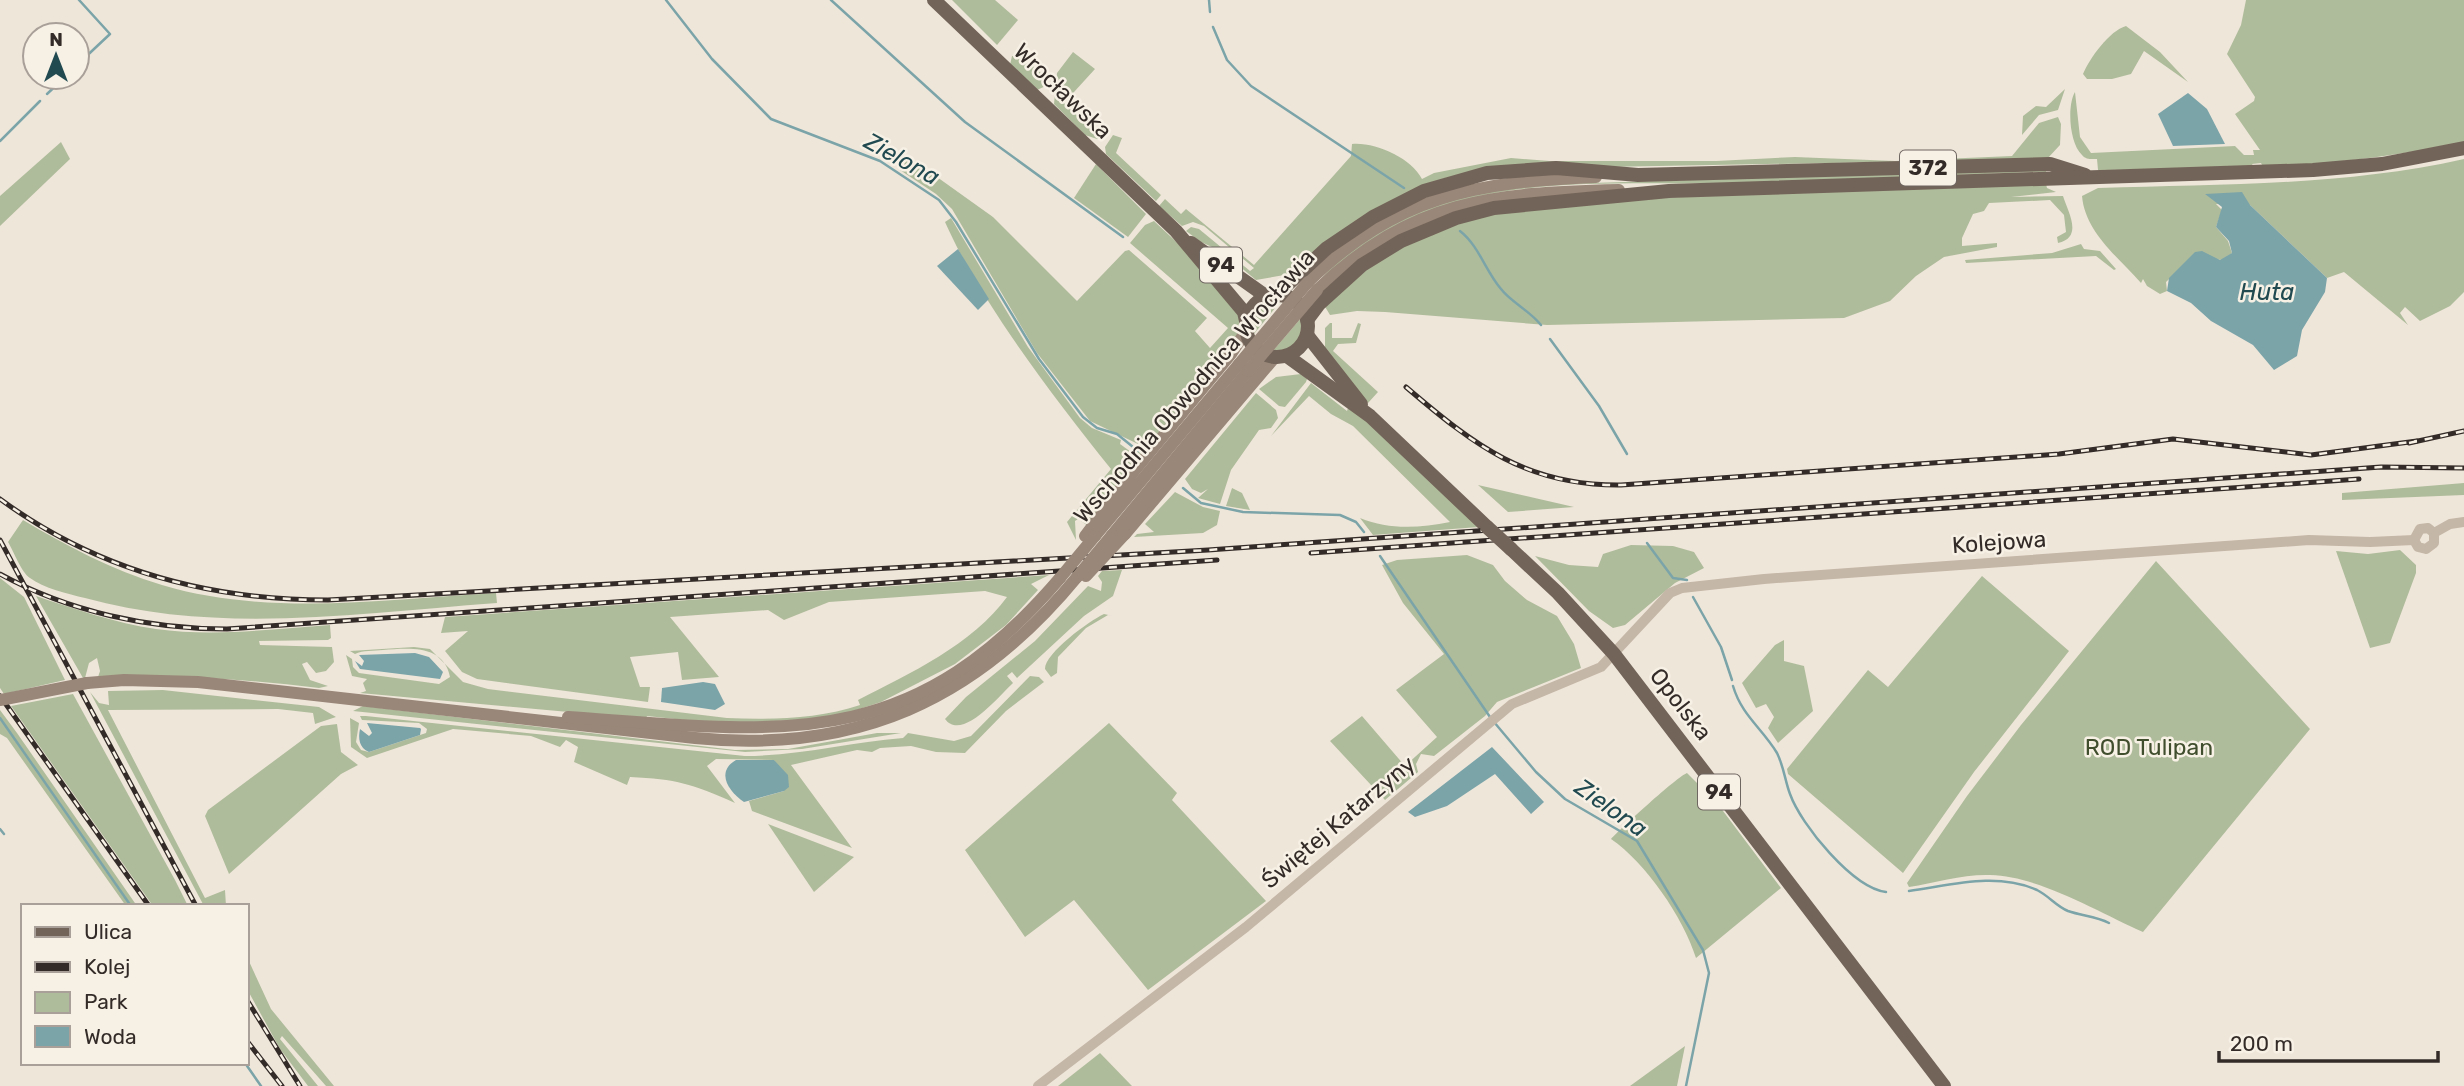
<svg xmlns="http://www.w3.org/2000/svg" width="2464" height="1086" viewBox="0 0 2464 1086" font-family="Rubik,sans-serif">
	<rect width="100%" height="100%" fill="#efe6da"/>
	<g fill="#afbc9b">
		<path d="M 952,0 L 995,0 L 1018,20 L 997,45 Z"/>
		<path d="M 2246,0 L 2464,0 L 2464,142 C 2397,156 2331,164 2263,167 L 2261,163 L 2252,164 L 2255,169 L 2098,170 L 2097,159 C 2092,159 2086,160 2082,155 C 2069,143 2067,105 2075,92 L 2080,137 L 2091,153 L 2235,146 L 2244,155 L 2254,155 L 2253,150 L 2260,150 L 2235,114 L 2254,101 L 2255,97 L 2227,54 L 2241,25 Z"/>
		<path d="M 2126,26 L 2160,52 L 2188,82 L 2144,51 L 2131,74 L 2112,79 L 2087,79 L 2083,74 C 2090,58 2109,31 2126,26 Z"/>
		<path d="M 1073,52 L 1095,69 L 1064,103 L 1100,137 L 1097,139 L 1085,135 L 1054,104 L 1057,73 Z"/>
		<path d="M 1012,56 L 1024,57 L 1036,69 L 1033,72 L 1039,71 L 1048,80 L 1048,85 L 1037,90 L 1010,65 Z"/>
		<path d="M 2065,89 L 2058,110 L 2039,115 L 2022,135 L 2023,116 L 2036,106 L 2046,107 Z"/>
		<path d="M 2058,117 L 2061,124 L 2060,145 L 2047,159 L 1496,169 L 1290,274 L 1256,280 L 1221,251 L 1201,242 L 1186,231 L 1191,227 L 1199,229 L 1250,271 L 1254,268 L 1204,226 L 1193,222 L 1182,226 L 1159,206 L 1165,199 L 1181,214 L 1186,209 L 1254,265 L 1351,156 L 1352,144 C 1376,142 1411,158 1422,179 L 1434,173 L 1511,158 L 1550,161 L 1716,161 L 1795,157 L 1895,161 L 2012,156 L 2039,123 Z"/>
		<path d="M 1113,135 L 1122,138 L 1116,153 L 1161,195 L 1156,201 L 1106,154 L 1105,147 Z"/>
		<path d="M 61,142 L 70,159 L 0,226 L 0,196 Z"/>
		<path d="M 909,157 L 993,217 L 1077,301 L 1125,251 L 1129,250 L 1207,318 L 1195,331 L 1210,348 L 1228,328 L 1130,243 L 1145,225 L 1154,221 L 1185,250 L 1241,316 L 1241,332 L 1088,526 L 1078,519 L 1075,521 L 1076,540 L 1067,522 L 1111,469 C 1055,399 981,303 945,222 L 951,218 L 1028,347 L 1080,418 L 1092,428 L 1121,440 L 1120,444 L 1131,452 L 1138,451 L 1138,444 L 1090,421 L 1037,353 L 952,209 L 936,194 L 900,170 Z"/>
		<path d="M 2464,159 L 2464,292 L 2450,306 L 2420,321 L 2405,307 L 2400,313 L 2408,325 L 2344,272 L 2327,278 L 2250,205 L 2216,204 L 2222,210 L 2216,227 L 2228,241 L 2232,253 L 2224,260 L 2191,258 L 2166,282 L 2167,291 L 2160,294 L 2147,286 L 2143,279 L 2141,283 C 2118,257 2085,232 2082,196 L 2098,188 C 2221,184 2344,186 2464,159 Z"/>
		<path d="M 1096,164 L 1146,214 L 1128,237 L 1074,198 Z"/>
		<path d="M 2046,169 L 2046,172 C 1938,175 1830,181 1722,183 C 1631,185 1531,177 1443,206 C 1392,222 1352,252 1314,288 C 1352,236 1426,201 1488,190 C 1511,186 1535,186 1558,184 Z"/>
		<path d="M 2046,184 L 2047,188 L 2056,192 L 2011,197 L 2063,196 C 2069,214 2083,237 2058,243 L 2057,237 L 2066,232 L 2064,215 L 2050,200 L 1989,203 L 1984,211 L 1973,214 L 1962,238 L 1962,246 L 1997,243 L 1997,247 L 1944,257 L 1916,276 L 1890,301 L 1844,318 L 1547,325 L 1385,312 L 1357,311 L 1330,315 L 1324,305 L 1354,275 L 1419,235 L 1486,214 L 1627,199 Z"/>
		<path d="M 2081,244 L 2084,249 L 2100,251 L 2116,269 L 2114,270 L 2096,256 L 1966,263 L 1965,260 L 2052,253 Z"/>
		<path d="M 1281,301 L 1253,335 C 1249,316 1260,300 1281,301 Z"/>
		<path d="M 1301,318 C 1306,339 1293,352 1272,352 Z"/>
		<path d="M 1330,323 L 1332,323 L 1332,338 L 1352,338 L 1358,323 L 1361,324 L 1356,343 L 1338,344 L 1333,351 L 1378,392 L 1368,403 L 1325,350 L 1325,328 Z"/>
		<path d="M 1301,374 L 1307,379 L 1306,382 L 1285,407 L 1279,406 L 1259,389 L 1276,377 Z"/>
		<path d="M 1311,383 L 1347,411 L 1348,408 L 1362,417 L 1479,527 L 1373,535 L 1360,518 C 1389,530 1419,528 1450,522 L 1353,426 L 1331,414 L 1309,396 L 1271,436 Z"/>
		<path d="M 1256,393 L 1276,410 L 1278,418 L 1271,428 L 1259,430 L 1231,470 L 1220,504 L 1198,498 L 1208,489 L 1201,493 L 1192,489 L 1185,479 Z"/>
		<path d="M 2464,483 L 2464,495 L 2342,500 L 2342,493 Z"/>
		<path d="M 1478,485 L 1574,507 L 1508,512 Z"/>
		<path d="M 1232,488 L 1242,493 L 1250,510 L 1226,506 Z"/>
		<path d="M 1175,492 L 1203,507 L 1220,511 L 1217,525 L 1203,533 L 1134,537 L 1137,534 L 1154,532 L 1145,524 Z"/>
		<path d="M 23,520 C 67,546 112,570 162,585 C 269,617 386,599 496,593 L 497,603 C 360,613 218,635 85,598 C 68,594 43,588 30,578 C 21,572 14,552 8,542 Z"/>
		<path d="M 1631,545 L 1673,546 L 1694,552 L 1704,568 L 1675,583 L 1625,625 L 1613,628 L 1589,611 L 1535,556 L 1569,565 L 1598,567 L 1603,554 Z"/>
		<path d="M 2400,550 L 2416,565 L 2416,573 L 2390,643 L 2370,648 L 2336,551 L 2368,554 Z"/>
		<path d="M 1467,555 L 1493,565 L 1505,581 L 1527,600 L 1557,616 L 1574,644 L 1581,668 L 1497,702 L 1485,716 L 1434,756 L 1421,754 L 1416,764 L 1418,772 L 1385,800 L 1330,741 L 1362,716 L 1405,766 L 1437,737 L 1396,690 L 1444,654 L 1403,603 L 1382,565 L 1397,560 Z"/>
		<path d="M 2156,561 L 2310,729 L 2143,932 C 2098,912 2039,876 1990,875 C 1964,874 1935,883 1909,887 L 1907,883 L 1967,796 L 2021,725 Z"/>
		<path d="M 1122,570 L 1113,596 L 1084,616 L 1017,678 L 1012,672 L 1007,676 L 1013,683 C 999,696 962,742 945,719 L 966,697 L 1035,641 L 1088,586 L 1101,591 L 1102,582 L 1098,576 L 1102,571 Z"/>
		<path d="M 1049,575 L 1031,584 L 1038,590 L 1006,625 L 955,664 L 881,702 L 832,718 L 722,724 L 647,716 L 646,719 L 360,693 L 366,691 L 363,683 L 367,679 L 352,676 L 346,655 L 352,659 L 353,667 L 359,673 L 439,684 L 450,677 C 444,644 408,648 383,650 C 374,651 363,650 355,654 L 350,651 L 414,647 L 430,649 L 463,682 L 488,689 L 727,718 C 771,720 819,719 860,705 L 858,700 C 909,674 973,644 1007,597 L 985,591 L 829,602 L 784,620 L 768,610 L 670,617 L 719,677 L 682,680 L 678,652 L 630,657 L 640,687 L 650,687 L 648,702 L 477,679 L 462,672 L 445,651 L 468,631 L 441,633 L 445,617 Z"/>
		<path d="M 1982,576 L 2069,651 L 1974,772 L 1903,873 L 1788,774 L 1787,769 L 1868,670 L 1888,687 Z"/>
		<path d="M 0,578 L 24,597 L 65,680 L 4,694 L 0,688 Z"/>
		<path d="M 36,596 C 75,609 115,623 156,629 C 214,637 272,629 330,625 L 331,638 L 328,640 L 259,641 L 260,645 L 332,647 L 334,662 L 326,671 L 316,673 L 307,662 L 302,664 L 310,680 L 328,686 L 319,688 C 245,679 172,674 98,677 L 100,671 L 97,658 L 89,663 L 85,678 L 83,678 Z"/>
		<path d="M 1104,614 L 1113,616 L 1108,615 L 1086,628 L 1058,657 L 1057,673 L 1051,677 L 1045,669 C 1045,653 1089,621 1104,614 Z"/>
		<path d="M 1784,640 L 1784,661 L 1804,666 L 1813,711 L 1778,743 L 1768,728 L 1774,717 L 1766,704 L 1756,708 L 1742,683 L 1775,645 Z"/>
		<path d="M 1030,676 L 1039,677 L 1044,682 L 1006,711 L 965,753 L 936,752 L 911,746 L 880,748 L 872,752 L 857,750 L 791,765 L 852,848 L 752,811 L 749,801 L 784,791 L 774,760 L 716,759 L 707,766 L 735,803 C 693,784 676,779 630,777 L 627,785 L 574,762 L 578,747 L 566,740 L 560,747 L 531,736 L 453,729 L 367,758 L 351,747 L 350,718 L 359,723 L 356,742 L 361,750 L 369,752 L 426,733 L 427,729 L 419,723 L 362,720 L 360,716 L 366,716 L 745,756 C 799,756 850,742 903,738 L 908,733 L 954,741 L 971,736 Z"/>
		<path d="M 163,690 L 319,707 L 336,717 L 315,724 L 313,713 L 278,709 L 108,710 L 205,898 L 225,890 L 226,906 L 204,906 L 90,692 L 99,703 L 109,705 L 108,691 Z"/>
		<path d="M 73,694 L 175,880 L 188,906 L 153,906 L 11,706 Z"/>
		<path d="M 363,706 L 735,750 L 788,749 L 877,733 L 901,733 L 802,749 L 745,752 L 353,711 Z"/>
		<path d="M 0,710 L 17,733 L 137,906 L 126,906 L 7,738 L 0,734 Z"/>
		<path d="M 1109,723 L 1177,793 L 1172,800 L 1266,901 L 1148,990 L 1074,900 L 1025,937 L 965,850 Z"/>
		<path d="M 337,724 L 341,752 L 358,765 L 341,774 L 229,874 L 205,816 L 208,810 L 321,726 Z"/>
		<path d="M 1687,773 L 1717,803 L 1781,888 L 1696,958 C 1683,917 1646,863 1611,839 C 1620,829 1678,776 1687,773 Z"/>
		<path d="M 768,824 L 854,857 L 814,892 Z"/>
		<path d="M 247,957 L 271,1009 L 334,1086 L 326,1086 L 282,1036 L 280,1039 L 318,1086 L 308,1086 L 280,1049 L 247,989 Z"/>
		<path d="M 1685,1046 L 1677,1086 L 1630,1086 Z"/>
		<path d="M 1100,1053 L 1132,1086 L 1058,1086 Z"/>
	</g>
	<g fill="#7ba4a9">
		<path d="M 2188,93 L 2207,109 L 2225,144 L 2173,146 L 2158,114 Z"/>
		<path d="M 2242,192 L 2250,205 L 2327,278 L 2325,292 L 2302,330 L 2297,356 L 2274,370 L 2253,345 L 2211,321 L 2191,303 L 2167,291 L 2169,278 L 2195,252 L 2202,251 L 2220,260 L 2232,253 L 2229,241 L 2216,227 L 2222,207 L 2205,194 Z"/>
		<path d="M 958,249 L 989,299 L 978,310 L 937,266 Z"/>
		<path d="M 415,653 L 429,657 L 443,672 L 440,679 L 360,669 L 355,661 L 362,666 L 364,661 L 359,655 Z"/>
		<path d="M 703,682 L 715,684 L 725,704 L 715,710 L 661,702 L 662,688 Z"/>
		<path d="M 367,723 L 420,728 L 421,729 L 420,735 L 369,752 C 359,748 358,738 360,729 L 369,736 L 372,733 Z"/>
		<path d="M 1492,747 L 1544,802 L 1531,814 L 1495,774 L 1447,806 L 1415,817 L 1408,812 Z"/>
		<path d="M 736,760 L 774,760 L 788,775 L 789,787 L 784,791 L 744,802 C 729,792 715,772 736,760 Z"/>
	</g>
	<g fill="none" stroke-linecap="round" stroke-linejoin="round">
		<g stroke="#7ba4a9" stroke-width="2.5">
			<path d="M 666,0 L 712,59 L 771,119 L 880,161 L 939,200 L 956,222 L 1039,359 L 1083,417 L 1097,428 L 1117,434 L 1138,451"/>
			<path d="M 831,0 L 965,122 L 1123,237"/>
			<path d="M 1209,0 L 1210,12"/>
			<path d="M 1213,27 L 1227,60 L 1251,86 L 1404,188"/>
			<path d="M 77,65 L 110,34 L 79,0"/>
			<path d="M 47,94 L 65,77"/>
			<path d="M 0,141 L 40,101"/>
			<path d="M 1460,231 C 1479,246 1485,270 1501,289 C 1512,303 1529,310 1541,325"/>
			<path d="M 1550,339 L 1599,406 L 1627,454"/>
			<path d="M 1183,488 L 1201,503 L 1243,512 L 1340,515 L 1356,522 L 1364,532"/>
			<path d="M 1647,543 L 1673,578 L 1687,580"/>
			<path d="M 1380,556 L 1490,717"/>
			<path d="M 1693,597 L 1721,647 L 1732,680"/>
			<path d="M 1733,686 C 1742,716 1762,728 1777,753 C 1784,767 1785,781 1790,794 C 1801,825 1853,888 1886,892"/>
			<path d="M 0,718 L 131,906"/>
			<path d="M 1494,722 L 1536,772 L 1565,799 L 1637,841 L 1703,950 L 1709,973 L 1686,1086"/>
			<path d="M 0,829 L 4,834"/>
			<path d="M 1909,891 C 1952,885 1996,872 2037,890 C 2049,896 2056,906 2068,911 C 2082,916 2096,916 2109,923"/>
			<path d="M 245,1063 L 261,1086"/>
		</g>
		<g stroke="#c5b7a7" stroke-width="10">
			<path d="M 2434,533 L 2450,524 L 2464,522"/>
			<path d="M 2414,540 L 2418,547 L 2426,549 L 2434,543 L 2434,533"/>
			<path d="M 2414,540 L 2420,529 L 2428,528 L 2434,533"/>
			<path d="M 1038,1086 L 1246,927 L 1512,704 L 1601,667 L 1670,593 L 1682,588 L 1764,579 L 2309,540 L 2370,542 L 2414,540"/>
		</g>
		<g stroke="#998779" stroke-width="12">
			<path d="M 1308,282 C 1397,195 1476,182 1596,177"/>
			<path d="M 1317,290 C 1413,199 1493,193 1619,190"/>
			<path d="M 1125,534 L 1275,357"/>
			<path d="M 1112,535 L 1248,371"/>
			<path d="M 1085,536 L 1135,470 L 1231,354 L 1246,331"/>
			<path d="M 1095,536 L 1239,364"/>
			<path d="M 87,683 L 124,680 L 198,682 L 695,738 C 856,754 975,701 1077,577"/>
			<path d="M 568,717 C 780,732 908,756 1060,578"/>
		</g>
		<g stroke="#736459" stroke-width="14">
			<path d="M 934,0 L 1176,231 L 1244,312 L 1246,321"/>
			<path d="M 1191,243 L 1267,297"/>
			<path d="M 1276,295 L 1327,248 L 1373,217 L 1424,191 L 1487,173 L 1556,168 L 1638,175 L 2050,164 L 2085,175"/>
			<circle cx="1277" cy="326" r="31"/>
			<path d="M 1307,320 L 1319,304 L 1362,265 L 1401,241 L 1456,218 L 1494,208 L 1669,191 L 2313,170 L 2382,164 L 2464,148"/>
			<path d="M 1307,335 L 1361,404"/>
			<path d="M 1287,356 L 1370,416 L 1487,527"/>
			<path d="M 1511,549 L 1558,593 L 1614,654 L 1944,1086"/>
		</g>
		<g stroke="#332b27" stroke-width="5">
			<g id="rail">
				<path d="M 1406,387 C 1475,446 1527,486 1621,485 L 2059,454 L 2173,439 L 2311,455 L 2417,441"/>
				<path d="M 2409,443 L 2464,431"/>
				<path d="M 0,499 C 98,571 208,600 328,600 L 1208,550 L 2381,467 L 2464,468"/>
				<path d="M 0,540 L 196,906"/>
				<path d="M 1311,553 L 2359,479"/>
				<path d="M 0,574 C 69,612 150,629 227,629 L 1217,560"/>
				<path d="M 0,696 L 149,906"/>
				<path d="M 247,1000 L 300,1086"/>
				<path d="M 247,1041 L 282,1086"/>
			</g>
		</g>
		<use href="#rail" stroke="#f7f0e5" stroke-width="2.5" stroke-dasharray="8" stroke-linecap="butt"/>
		<g stroke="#998779" stroke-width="12">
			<path d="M 1239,364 L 1308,282"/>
			<path d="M 1248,371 L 1317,290"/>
			<path d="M 1086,576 L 1125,534"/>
			<path d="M 1077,577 L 1112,535"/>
			<path d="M 1060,578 L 1095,536"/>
			<path d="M 0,700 L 87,683"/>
		</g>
		<path stroke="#736459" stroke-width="14" d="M 1487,527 L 1511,549"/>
	</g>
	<g text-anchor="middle" stroke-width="5" stroke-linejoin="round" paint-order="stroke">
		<g fill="#f7f0e5" stroke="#6e6660" stroke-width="2">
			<rect x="1900" y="150.5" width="56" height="35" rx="5"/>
			<rect x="1200" y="247.5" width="42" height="35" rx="5"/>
			<rect x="1698" y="774.5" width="42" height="35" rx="5"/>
		</g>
		<g font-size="21" font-weight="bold" fill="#332b27">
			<text x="1928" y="175">372</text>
			<text x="1221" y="272">94</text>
			<text x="1719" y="799">94</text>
		</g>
		<g font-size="23" fill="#332b27" stroke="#f7f0e5">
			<text transform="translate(1063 91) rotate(44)" y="8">Wrocławska</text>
			<text transform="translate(1194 386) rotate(-49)" y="8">Wschodnia Obwodnica Wrocławia</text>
			<text transform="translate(1999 542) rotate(-4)" y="8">Kolejowa</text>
			<text transform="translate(1681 704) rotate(52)" y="8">Opolska</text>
			<text transform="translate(1338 822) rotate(-40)" y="8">Świętej Katarzyny</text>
		</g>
		<g font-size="23" fill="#404e2d" stroke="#f7f0e5">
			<text x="2149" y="755">ROD Tulipan</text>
		</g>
		<g font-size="24" font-style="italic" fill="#204950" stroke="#f7f0e5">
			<text transform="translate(902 159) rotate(29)" y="8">Zielona</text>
			<text x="2267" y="300">Huta</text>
			<text transform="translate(1611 808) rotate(35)" y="8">Zielona</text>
		</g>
	</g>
	<rect x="21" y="904" width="228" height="161" fill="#f7f0e5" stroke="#a9a199" stroke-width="2"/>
	<rect x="35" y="927" width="35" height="10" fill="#736459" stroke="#a9a199" stroke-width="2"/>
	<text x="84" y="939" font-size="21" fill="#332b27">Ulica</text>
	<rect x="35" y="962" width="35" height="10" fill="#332b27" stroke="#a9a199" stroke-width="2"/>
	<text x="84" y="974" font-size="21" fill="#332b27">Kolej</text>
	<rect x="35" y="992" width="35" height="21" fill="#afbc9b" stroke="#a9a199" stroke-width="2"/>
	<text x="84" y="1009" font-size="21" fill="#332b27">Park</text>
	<rect x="35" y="1026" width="35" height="21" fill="#7ba4a9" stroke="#a9a199" stroke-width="2"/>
	<text x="84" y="1044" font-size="21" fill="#332b27">Woda</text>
	<g transform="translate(56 56)"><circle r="33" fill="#f7f0e5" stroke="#a9a199" stroke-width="2"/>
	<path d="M0-5L12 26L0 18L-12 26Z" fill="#204950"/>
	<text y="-10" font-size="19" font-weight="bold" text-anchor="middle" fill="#332b27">N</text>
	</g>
	<path d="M2219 1051v10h219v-10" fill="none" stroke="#332b27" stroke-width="3.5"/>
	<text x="2230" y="1051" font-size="21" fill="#332b27" stroke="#f7f0e5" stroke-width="5" paint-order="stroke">200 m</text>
</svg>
